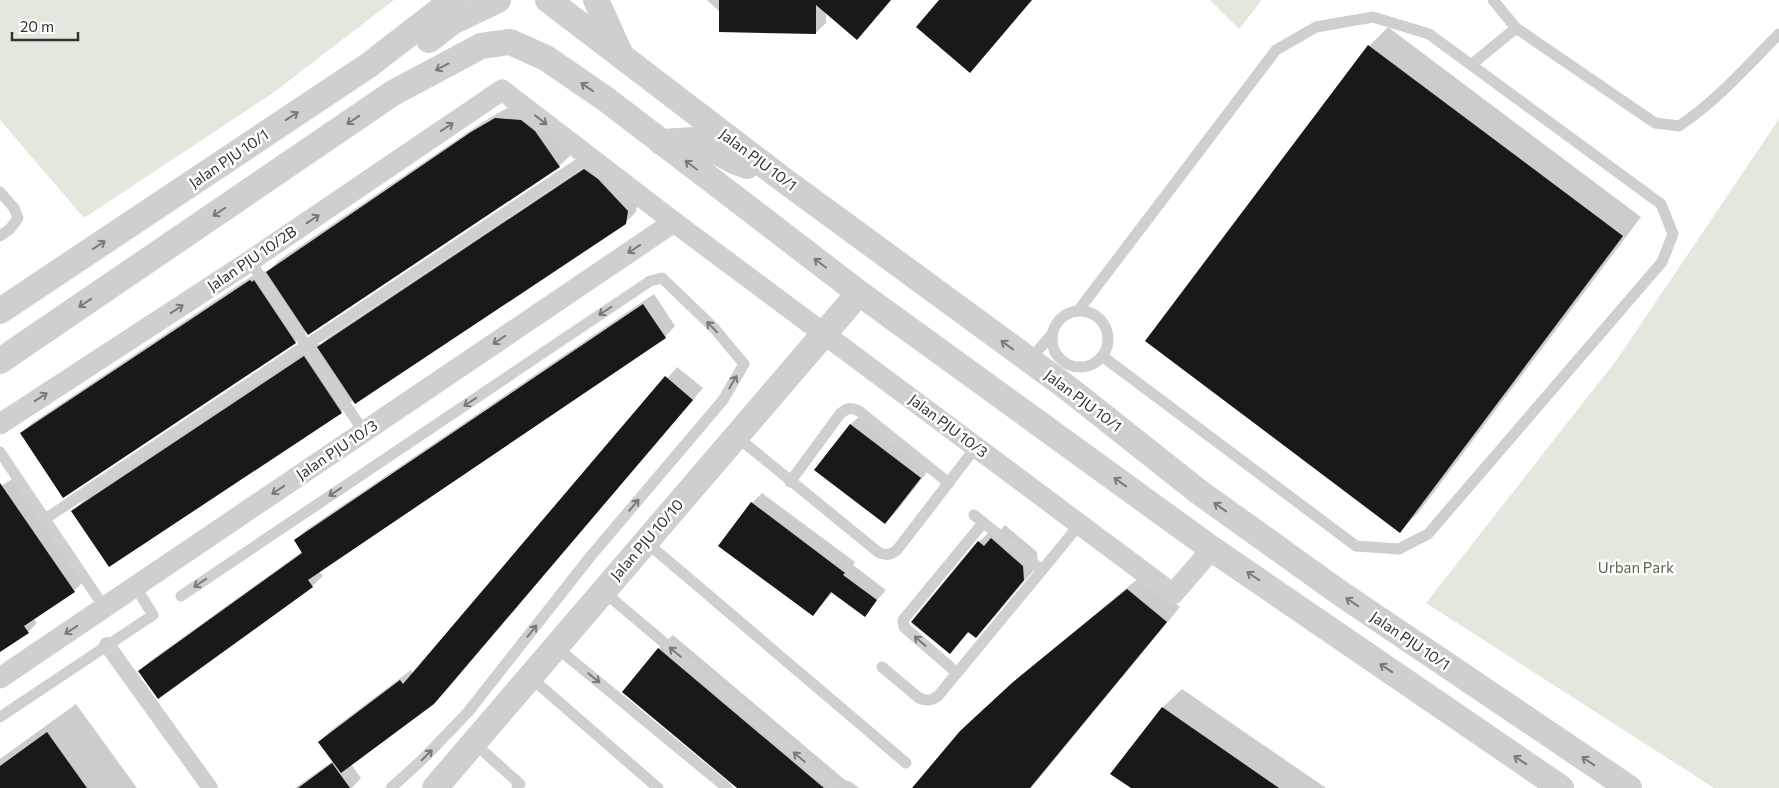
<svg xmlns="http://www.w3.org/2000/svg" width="1779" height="788" viewBox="0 0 1779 788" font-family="Commissioner,sans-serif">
	<rect width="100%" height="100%" fill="#fff"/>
	<g fill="#e3e8dd">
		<path d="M 0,0 L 394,0 L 273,93 L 84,218 L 0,120 Z"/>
		<path d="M 1210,0 L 1262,0 L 1239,29 Z"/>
		<path d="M 1779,119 L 1779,788 L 1714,788 L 1426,603 L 1618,358 Z"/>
	</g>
	<g fill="#0003">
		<path d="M 707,0 L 891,0 L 826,12 L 826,23 L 816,33 L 720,12 Z"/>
		<path d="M 1388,27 L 1641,217 L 1419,512 L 1400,531 L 1147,341 L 1369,46 Z"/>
		<path d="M 507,108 L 532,110 L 546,121 L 570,156 L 559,166 L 307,330 L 295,342 L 21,433 L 32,423 L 261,270 L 263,272 L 265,271 L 267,273 L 278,261 L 483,122 Z"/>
		<path d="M 596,159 L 638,200 L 636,212 L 625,223 L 353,400 L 341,412 L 109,565 L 73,511 L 87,497 L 318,343 L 320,345 L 329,337 Z"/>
		<path d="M 654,294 L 675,326 L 665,337 L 319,571 L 323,576 L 312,586 L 140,671 L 150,661 L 303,551 L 295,540 L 306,530 Z"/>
		<path d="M 677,367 L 703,388 L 445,692 L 433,703 L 351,764 L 361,778 L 352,788 L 295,788 L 333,761 L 319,742 L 330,731 L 411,670 L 414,674 Z"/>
		<path d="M 862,414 L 931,467 L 896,512 L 885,523 L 816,470 L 851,424 Z"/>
		<path d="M 12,479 L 83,582 L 74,591 L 34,619 L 37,623 L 28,632 L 0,647 L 0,487 Z"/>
		<path d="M 762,493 L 855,562 L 853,565 L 886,590 L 864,615 L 833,592 L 813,614 L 752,503 Z"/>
		<path d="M 1005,525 L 1037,552 L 1038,565 L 990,622 L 976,636 L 970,631 L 950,652 L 913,622 L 979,542 L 993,528 L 998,532 Z"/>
		<path d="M 1141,576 L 1180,607 L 1031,788 L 922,788 L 975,717 L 1029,669 Z"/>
		<path d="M 673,635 L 845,780 L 851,782 L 859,788 L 739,788 L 624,692 L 659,648 Z"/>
		<path d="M 1182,689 L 1326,788 L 1134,788 L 1162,708 Z"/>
		<path d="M 76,704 L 137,788 L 0,788 L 0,759 Z"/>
	</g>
	<g fill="#191919">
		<path d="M 719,0 L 891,0 L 857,40 L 816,5 L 816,34 L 719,32 Z"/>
		<path d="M 939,0 L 1032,0 L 970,73 L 916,27 Z"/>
		<path d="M 1368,45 L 1623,236 L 1400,533 L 1145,341 Z"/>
		<path d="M 495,118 L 521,120 L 535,131 L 560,167 L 308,335 L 266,272 L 471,132 Z"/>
		<path d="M 584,169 L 598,179 L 628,211 L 626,224 L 355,404 L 317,347 Z"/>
		<path d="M 250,280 L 252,282 L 254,280 L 296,343 L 63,498 L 20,433 Z"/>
		<path d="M 643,304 L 666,338 L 308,580 L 313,587 L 158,699 L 138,671 L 302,553 L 294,540 Z"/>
		<path d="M 304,356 L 342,413 L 109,567 L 71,511 Z"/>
		<path d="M 665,376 L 693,400 L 434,704 L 341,773 L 318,742 L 400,680 L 403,684 Z"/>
		<path d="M 850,424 L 921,478 L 885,524 L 814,470 Z"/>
		<path d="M 0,483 L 75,592 L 24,626 L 29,633 L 0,652 Z"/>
		<path d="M 751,502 L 845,573 L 843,575 L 877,600 L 865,617 L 831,592 L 813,616 L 718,546 Z"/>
		<path d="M 991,538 L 1023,566 L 1024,580 L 976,638 L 968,632 L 950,654 L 911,622 L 978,541 L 984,546 Z"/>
		<path d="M 1127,589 L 1167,622 L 1030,788 L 912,788 L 960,731 L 1013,682 Z"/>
		<path d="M 658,648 L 824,788 L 737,788 L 622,692 Z"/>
		<path d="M 1162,707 L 1279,788 L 1131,788 L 1110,774 Z"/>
		<path d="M 47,732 L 87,788 L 0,788 L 0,766 Z"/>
		<path d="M 332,763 L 350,788 L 298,788 Z"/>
	</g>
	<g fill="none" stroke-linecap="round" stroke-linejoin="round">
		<g stroke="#cfcfcf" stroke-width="11">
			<path d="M 1493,0 L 1516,28"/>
			<path d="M 1471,65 L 1516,28 L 1655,123 L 1679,126 C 1717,101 1747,66 1779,34"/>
			<path d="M 0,192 L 14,208 L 18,218 L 10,229 L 0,236"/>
			<path d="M 250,261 L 364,432"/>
			<circle cx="1080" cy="339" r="28"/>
			<path d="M 1078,311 L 1276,50 L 1316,27 L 1373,17 L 1429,34 L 1661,204 L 1673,234 L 1662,262 L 1428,534 L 1399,549 L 1356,546 L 1102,356"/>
			<path d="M 1029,361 L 1052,334"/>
			<path d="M 736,436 L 878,552 C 886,556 890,555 897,550 L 976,447"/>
			<path d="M 0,452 L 104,607"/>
			<path d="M 790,482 L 840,414 C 847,408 851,407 859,411 L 949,483"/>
			<path d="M 974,515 L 1042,570"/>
			<path d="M 45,519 L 589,157"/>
			<path d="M 646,542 L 906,763"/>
			<path d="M 603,591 L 836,788"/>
			<path d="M 181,596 L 650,281 L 662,278 L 714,328 L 744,364 L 723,400 L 590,557 L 468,712 L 423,759 L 391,788"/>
			<path d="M 556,647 L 727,788"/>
			<path d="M 882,667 L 919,698 C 927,701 931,701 938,696 L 1080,524"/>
			<path d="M 957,673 L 904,627 L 903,620 L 983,523"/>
			<path d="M 530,677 L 658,788"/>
			<path d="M 0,717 L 153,615 L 135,586"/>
			<path d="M 474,743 L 520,784 L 517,788"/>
		</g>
		<path stroke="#cfcfcf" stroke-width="16" d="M 107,645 L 210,788"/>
		<g stroke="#cfcfcf" stroke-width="21">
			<path d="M 0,424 L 250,261 L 502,90 L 674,222 L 1173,594 L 1212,549"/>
			<path d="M 0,678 L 674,222"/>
		</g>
		<g stroke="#cfcfcf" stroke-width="26">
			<path d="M 548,0 L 781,178 L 1069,389 L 1199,492 L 1340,593 L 1629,788"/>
			<path d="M 596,0 L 620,53"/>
			<path d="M 429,40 L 452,22 L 498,0"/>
			<path d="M 661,142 L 695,140 L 736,162 L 747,166"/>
			<path d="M 0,311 L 369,65 L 453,0"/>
			<path d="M 0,361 L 393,93 L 481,46 L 510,42 L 546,58 L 607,100 L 859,293 L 1212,549 L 1561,788"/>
			<path d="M 435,788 L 859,293"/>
		</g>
	</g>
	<defs><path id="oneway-shaft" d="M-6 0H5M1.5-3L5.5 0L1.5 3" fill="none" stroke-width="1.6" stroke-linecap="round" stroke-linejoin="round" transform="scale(1.25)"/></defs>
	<g stroke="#797979">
		<use href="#oneway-shaft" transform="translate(442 67) rotate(152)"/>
		<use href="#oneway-shaft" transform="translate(587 87) rotate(-145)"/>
		<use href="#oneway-shaft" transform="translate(292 116) rotate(-34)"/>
		<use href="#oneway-shaft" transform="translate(353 120) rotate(146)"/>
		<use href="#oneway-shaft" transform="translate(541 120) rotate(38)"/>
		<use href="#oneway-shaft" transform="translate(447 127) rotate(-34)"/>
		<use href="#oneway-shaft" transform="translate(691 165) rotate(-143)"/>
		<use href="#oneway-shaft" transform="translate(219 212) rotate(146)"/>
		<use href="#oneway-shaft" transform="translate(313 219) rotate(-34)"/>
		<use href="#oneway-shaft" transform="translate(99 245) rotate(-34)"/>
		<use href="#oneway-shaft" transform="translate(634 249) rotate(146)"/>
		<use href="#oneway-shaft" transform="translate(820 263) rotate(-143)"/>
		<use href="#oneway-shaft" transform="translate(85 303) rotate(146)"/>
		<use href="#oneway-shaft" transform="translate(177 309) rotate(-33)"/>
		<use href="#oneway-shaft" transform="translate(605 311) rotate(146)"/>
		<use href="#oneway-shaft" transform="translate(712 327) rotate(-134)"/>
		<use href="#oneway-shaft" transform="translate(499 340) rotate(146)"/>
		<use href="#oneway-shaft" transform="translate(1007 345) rotate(-144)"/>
		<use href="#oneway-shaft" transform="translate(733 382) rotate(-60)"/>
		<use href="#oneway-shaft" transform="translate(41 397) rotate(-33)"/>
		<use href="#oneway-shaft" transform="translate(470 402) rotate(146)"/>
		<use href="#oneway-shaft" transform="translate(1120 482) rotate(-144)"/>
		<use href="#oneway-shaft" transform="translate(278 490) rotate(146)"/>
		<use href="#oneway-shaft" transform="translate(335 492) rotate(146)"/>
		<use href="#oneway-shaft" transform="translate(634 505) rotate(-50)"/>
		<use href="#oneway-shaft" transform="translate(1220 507) rotate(-144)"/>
		<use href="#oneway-shaft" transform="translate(1253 576) rotate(-146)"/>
		<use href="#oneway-shaft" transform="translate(200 583) rotate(146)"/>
		<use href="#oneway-shaft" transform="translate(1352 602) rotate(-146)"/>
		<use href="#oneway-shaft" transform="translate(71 630) rotate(146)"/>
		<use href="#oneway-shaft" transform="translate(532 631) rotate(-52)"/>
		<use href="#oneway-shaft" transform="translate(920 641) rotate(-139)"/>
		<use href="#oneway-shaft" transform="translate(675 652) rotate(-140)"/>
		<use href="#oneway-shaft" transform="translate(1386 668) rotate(-146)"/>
		<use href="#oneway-shaft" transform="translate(594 678) rotate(39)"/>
		<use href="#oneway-shaft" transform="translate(427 755) rotate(-45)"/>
		<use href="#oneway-shaft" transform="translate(799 757) rotate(-140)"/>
		<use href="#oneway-shaft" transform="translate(1520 760) rotate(-146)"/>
		<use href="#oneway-shaft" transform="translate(1588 761) rotate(-146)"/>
	</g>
	<g text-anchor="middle" stroke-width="5" stroke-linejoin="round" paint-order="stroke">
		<g font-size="15" fill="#323232" stroke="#fff">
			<text transform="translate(229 159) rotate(-34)" y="5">Jalan PJU 10/1</text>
			<text transform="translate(758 160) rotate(37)" y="5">Jalan PJU 10/1</text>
			<text transform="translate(252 259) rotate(-34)" y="5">Jalan PJU 10/2B</text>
			<text transform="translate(1083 401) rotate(37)" y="5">Jalan PJU 10/1</text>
			<text transform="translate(948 426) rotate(37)" y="5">Jalan PJU 10/3</text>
			<text transform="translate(337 450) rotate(-34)" y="5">Jalan PJU 10/3</text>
			<text transform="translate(647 540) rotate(-49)" y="5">Jalan PJU 10/10</text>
			<text transform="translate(1410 641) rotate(34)" y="5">Jalan PJU 10/1</text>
		</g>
		<g font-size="15" fill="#586a44" stroke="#fff">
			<text x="1636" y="573">Urban Park</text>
		</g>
	</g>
	<path d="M12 32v8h66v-8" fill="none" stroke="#323232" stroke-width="2.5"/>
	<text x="20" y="32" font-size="15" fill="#323232" stroke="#ffffff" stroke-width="4" paint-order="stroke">20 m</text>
</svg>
